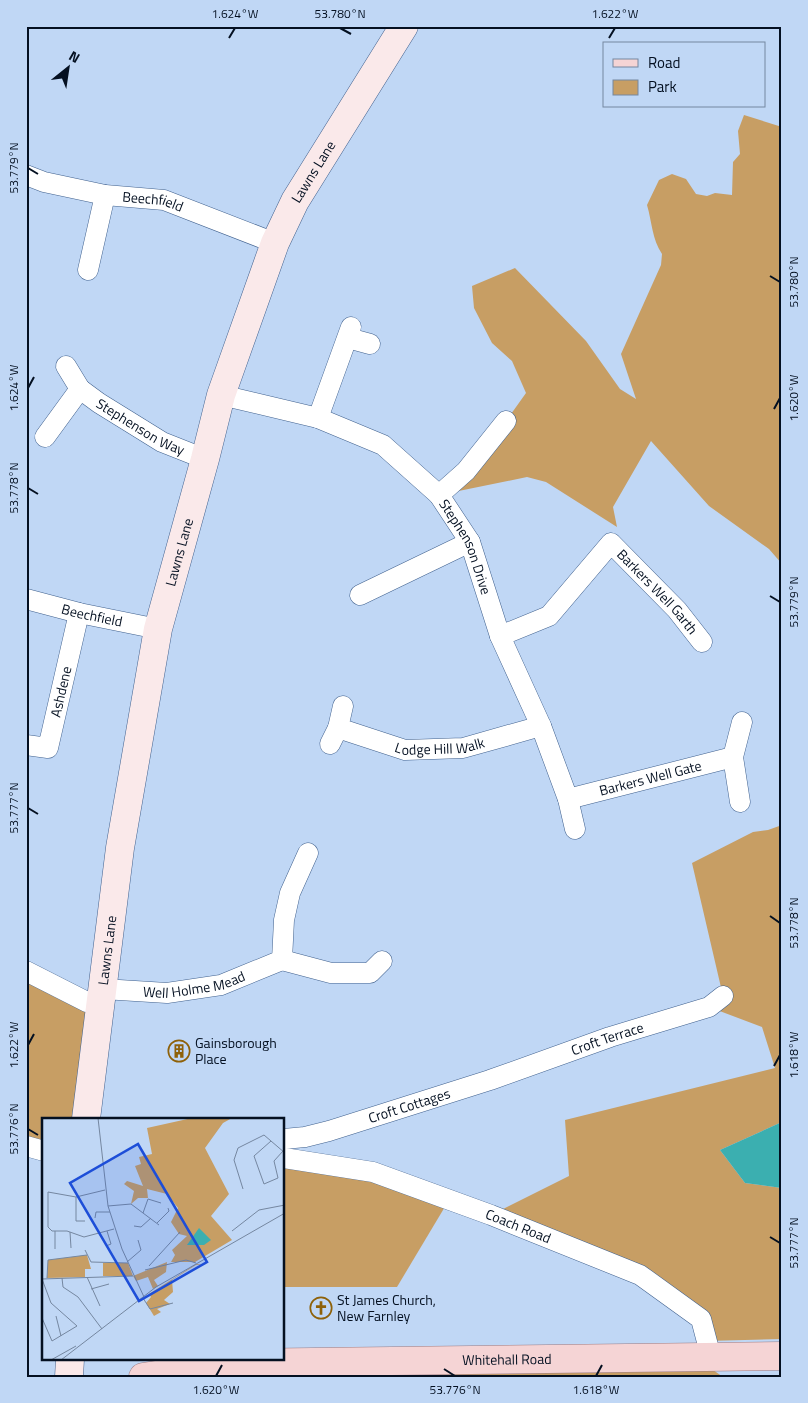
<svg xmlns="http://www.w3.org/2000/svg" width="808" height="1403" viewBox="0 0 808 1403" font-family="'Titillium Web',sans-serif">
	<rect width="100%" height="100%" fill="#c0d7f5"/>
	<g fill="#c79e64">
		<path d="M 744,115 L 782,127 L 782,564 L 769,549 L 709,506 L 651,441 L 613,507 L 617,527 L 546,482 L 527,477 L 439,495 L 506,421 L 526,393 L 512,361 L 492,343 L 474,308 L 472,286 L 515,268 L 586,341 L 620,389 L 636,399 L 621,354 L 661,265 L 662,254 C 652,239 652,222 647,205 L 659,180 L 672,174 L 686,179 L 696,194 L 707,196 L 715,193 L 732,195 L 733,162 L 740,154 L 738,131 Z"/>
		<path d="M 782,825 L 782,1122 L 720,1150 L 745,1183 L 782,1188 L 782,1339 L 706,1341 L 701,1319 L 640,1275 L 491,1215 L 569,1176 L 565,1120 L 775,1068 L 762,1027 L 709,1007 L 723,996 L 692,863 L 753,832 L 768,830 Z"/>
		<path d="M 26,971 L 87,1002 L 86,1119 L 44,1119 L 44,1151 L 26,1146 Z"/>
		<path d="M 284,1158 L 449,1200 L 397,1287 L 284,1287 Z"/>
		<path d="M 706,1365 L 723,1377 L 237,1377 L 241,1376 Z"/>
	</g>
	<path fill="#3bafb0" d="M 782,1122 L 782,1188 L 745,1183 L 720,1150 Z"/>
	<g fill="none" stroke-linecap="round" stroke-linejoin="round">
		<g stroke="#40618e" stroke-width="21">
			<g id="street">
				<path id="s1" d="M 26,175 L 44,182 L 105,195 L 164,200 L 275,243"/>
				<path d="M 88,270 L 105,195"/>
				<path d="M 348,338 L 370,344"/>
				<path d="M 66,366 L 80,389"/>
				<path id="s2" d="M 221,395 L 318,418 L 383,445 L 439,495 L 470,542 L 500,636 L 541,726 L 568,799 L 575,829"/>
				<path d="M 318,418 L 351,327"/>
				<path id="s3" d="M 45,437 L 80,389 L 99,403 L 162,442 L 205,459"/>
				<path d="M 439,495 L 466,471 L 506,421"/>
				<path d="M 360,595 L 470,542"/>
				<path id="s4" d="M 26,599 L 79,613 L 158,629"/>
				<path id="s5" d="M 500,636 L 549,616 L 611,543 L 677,610 L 702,642"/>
				<path id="s6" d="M 343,706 L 338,728 L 405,750 L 463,748 L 541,726"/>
				<path d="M 330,744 L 338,728"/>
				<path id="s7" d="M 26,745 L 48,748 L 79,613"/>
				<path d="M 733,757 L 740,802"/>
				<path id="s8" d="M 568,799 L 733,757 L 742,722"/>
				<path d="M 282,960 L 331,973 L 370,973 L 382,961"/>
				<path d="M 26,971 L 87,1002 L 101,1003"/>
				<path id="s9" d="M 103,989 L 167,993 L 221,985 L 282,960 L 284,920 L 290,893 L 308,853"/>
				<path id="s10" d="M 284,1139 L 305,1137 L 329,1131 L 490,1080 L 610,1037 L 709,1007 L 723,996"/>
				<path d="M 26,1146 L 44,1151"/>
				<path id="s11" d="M 284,1158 L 373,1172 L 491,1215 L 640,1275 L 701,1319 L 711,1357"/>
			</g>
		</g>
		<g stroke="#40618e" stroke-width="29">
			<g id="secondary">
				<path id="s12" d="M 86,1119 L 120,848 L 158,629 L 205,459 L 221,395 L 275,243 L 295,201 L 404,26"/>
				<path d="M 69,1377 L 70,1359"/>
			</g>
		</g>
		<g stroke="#9c7d84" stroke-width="29">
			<g id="primary">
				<path id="s13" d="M 143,1377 L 232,1363 L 782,1356"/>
			</g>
		</g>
		<use href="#street" stroke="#fff" stroke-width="20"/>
		<use href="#secondary" stroke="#fae9ea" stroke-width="28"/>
		<use href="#primary" stroke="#f5d4d5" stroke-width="28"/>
	</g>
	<path fill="none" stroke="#041021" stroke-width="2" d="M 340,28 L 351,34M 229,38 L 235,28M 609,38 L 615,28M 28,168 L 38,174M 770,276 L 780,282M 28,388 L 34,377M 774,409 L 780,398M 28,488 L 38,494M 770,596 L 780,602M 28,808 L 38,814M 770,916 L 780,923M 28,1045 L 34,1034M 774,1066 L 780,1055M 28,1129 L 38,1135M 770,1237 L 780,1243M 444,1369 L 455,1376M 216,1376 L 222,1365M 596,1376 L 602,1365"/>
	<defs>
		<g id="building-ring" transform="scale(1.125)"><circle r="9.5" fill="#c0d7f5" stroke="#8e6109" stroke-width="1.5"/><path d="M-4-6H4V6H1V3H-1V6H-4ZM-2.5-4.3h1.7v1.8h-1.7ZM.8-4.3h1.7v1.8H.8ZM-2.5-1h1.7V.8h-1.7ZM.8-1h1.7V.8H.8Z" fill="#8e6109"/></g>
		<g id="church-ring" transform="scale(1.125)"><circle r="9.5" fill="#c0d7f5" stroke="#8e6109" stroke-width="1.5"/><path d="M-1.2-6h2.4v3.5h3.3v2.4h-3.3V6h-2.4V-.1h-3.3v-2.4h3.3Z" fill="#8e6109"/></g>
	</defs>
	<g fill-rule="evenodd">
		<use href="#building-ring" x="179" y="1051"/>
		<use href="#church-ring" x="321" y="1308"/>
	</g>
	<g text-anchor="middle" stroke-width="4" stroke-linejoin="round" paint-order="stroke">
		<g font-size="14" fill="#041021" stroke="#c0d7f5">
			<text dy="5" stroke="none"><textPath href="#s12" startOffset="980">Lawns Lane</textPath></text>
			<text dy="5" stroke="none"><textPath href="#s1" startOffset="130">Beechfield</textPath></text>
			<text dy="5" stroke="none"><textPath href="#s3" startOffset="131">Stephenson Way</textPath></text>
			<text dy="5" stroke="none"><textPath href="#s2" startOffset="304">Stephenson Drive</textPath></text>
			<text dy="5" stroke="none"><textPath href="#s12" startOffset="575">Lawns Lane</textPath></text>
			<text dy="5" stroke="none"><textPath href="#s5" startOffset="216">Barkers Well Garth</textPath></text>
			<text dy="5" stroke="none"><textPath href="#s4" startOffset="68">Beechfield</textPath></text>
			<text dy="5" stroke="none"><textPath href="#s7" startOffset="80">Ashdene</textPath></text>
			<text dy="5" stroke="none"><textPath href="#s6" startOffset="128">Lodge Hill Walk</textPath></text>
			<text dy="5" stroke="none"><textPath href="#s8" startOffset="85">Barkers Well Gate</textPath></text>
			<text dy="5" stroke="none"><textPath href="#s12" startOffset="170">Lawns Lane</textPath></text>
			<text dy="5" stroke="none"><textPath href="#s9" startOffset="92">Well Holme Mead</textPath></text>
			<text dy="5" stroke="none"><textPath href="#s10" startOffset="339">Croft Terrace</textPath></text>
			<text dy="5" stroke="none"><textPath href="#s10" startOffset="130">Croft Cottages</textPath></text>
			<text dy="5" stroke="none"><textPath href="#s11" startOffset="245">Coach Road</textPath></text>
			<text dy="5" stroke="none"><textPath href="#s13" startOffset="365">Whitehall Road</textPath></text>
		</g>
		<g font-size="14" fill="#041021" stroke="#c0d7f5" text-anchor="start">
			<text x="195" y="1048">Gainsborough<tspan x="195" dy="16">Place</tspan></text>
			<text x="337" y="1305">St James Church,<tspan x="337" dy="16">New Farnley</tspan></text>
		</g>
	</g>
	<g transform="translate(42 1118)">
		<rect width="242" height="242" fill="#c0d7f5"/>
		<path d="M 150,0 L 190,0 L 181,5 L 163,30 L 187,76 L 169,98 L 190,122 L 153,144 L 129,144 L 133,137 L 130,132 L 145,118 L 137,116 L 129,104 L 136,90 L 125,76 L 105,71 L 106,80 L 96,80 L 89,86 L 92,73 L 82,66 L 85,63 L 101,68 L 93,48 L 99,46 L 97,39 L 110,36 L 105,10 ZM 45,137 L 49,151 L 43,151 L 43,159 L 5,160 L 6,142 ZM 125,144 L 124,154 L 112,162 L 116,168 L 111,171 L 106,159 L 94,163 L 91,158 L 61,158 L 61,145 L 86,145 L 91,158 ZM 154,146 L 164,147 L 154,147 L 130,162 L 131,174 L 122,182 L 128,186 L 115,191 L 119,194 L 112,198 L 104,185 L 109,179 L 107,176 Z" fill="#c79e64"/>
		<path d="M 157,110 L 169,122 L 162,127 L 145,127 Z" fill="#3bafb0"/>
		<path fill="none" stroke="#7587a0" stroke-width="1" d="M 56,0 L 66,88 L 80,131 L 102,179M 229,23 L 212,38 L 222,66 L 236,60 L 232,43 L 241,33M 201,71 L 192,42 L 196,30 L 222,17 L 243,35M 63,72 L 34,79 L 6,74 L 6,109 L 10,113 L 25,113 L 42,119 L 72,111M 34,79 L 34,103 L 43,103M 66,88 L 89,86 L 117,107M 101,95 L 106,81 L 119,85M 53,100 L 54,94 L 68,94M 115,105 L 127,93 L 126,90M 92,108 L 99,109 L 109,100M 13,113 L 13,131M 190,113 L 217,92 L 243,87M 28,114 L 29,130M 64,128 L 69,126 L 65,113M 43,132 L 49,144 L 86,145M 85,144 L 99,132 L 96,122M 107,148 L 138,114M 103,152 L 144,142 L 154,145M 45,159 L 58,188M 5,160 L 6,142 L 45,137M 20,160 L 21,169 L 36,179 L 60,211M 0,161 L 9,185 L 35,208 L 10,223 L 0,200M 0,161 L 91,158M 49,171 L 67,166M 101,180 L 108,191 L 131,185M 14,198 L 19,218M 9,242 L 34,228M 19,242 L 114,169 L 243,95"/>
		<path fill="#1d4ed8" fill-opacity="0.15" stroke="#1d4ed8" stroke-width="2.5" d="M 96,26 L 165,144 L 97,183 L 28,65 Z"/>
		<rect width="242" height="242" fill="none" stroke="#041021" stroke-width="2.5"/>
	</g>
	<rect width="808" height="1403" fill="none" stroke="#c0d7f5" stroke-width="55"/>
	<rect x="603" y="42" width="162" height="65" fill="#c0d7f5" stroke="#7587a0"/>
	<rect x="613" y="59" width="25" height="8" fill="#f5d4d5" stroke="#7587a0"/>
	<text x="648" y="68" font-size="15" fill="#041021">Road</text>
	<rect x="613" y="80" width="25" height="15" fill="#c79e64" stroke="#7587a0"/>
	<text x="648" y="92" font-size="15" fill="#041021">Park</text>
	<g transform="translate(68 68) rotate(30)" stroke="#c0d7f5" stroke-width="4" paint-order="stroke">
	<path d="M0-4L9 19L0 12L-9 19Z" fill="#041021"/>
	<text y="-8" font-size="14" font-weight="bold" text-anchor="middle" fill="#041021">N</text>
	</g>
	<rect x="28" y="28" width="752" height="1348" fill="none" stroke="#041021" stroke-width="2"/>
	<g font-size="12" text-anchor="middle" fill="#041021">
		<text x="235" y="18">1.624°W</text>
		<text x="340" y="18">53.780°N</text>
		<text x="615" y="18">1.622°W</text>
		<text transform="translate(14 168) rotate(-90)" y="4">53.779°N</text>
		<text transform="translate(794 282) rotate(-90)" y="4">53.780°N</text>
		<text transform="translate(14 388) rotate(-90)" y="4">1.624°W</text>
		<text transform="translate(794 398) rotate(-90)" y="4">1.620°W</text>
		<text transform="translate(14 488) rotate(-90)" y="4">53.778°N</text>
		<text transform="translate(794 602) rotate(-90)" y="4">53.779°N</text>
		<text transform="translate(14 808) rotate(-90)" y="4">53.777°N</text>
		<text transform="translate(794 923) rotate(-90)" y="4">53.778°N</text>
		<text transform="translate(14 1045) rotate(-90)" y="4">1.622°W</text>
		<text transform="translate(794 1055) rotate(-90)" y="4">1.618°W</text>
		<text transform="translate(14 1129) rotate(-90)" y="4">53.776°N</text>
		<text transform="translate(794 1243) rotate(-90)" y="4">53.777°N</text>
		<text x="216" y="1394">1.620°W</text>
		<text x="455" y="1394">53.776°N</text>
		<text x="596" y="1394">1.618°W</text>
	</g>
</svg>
